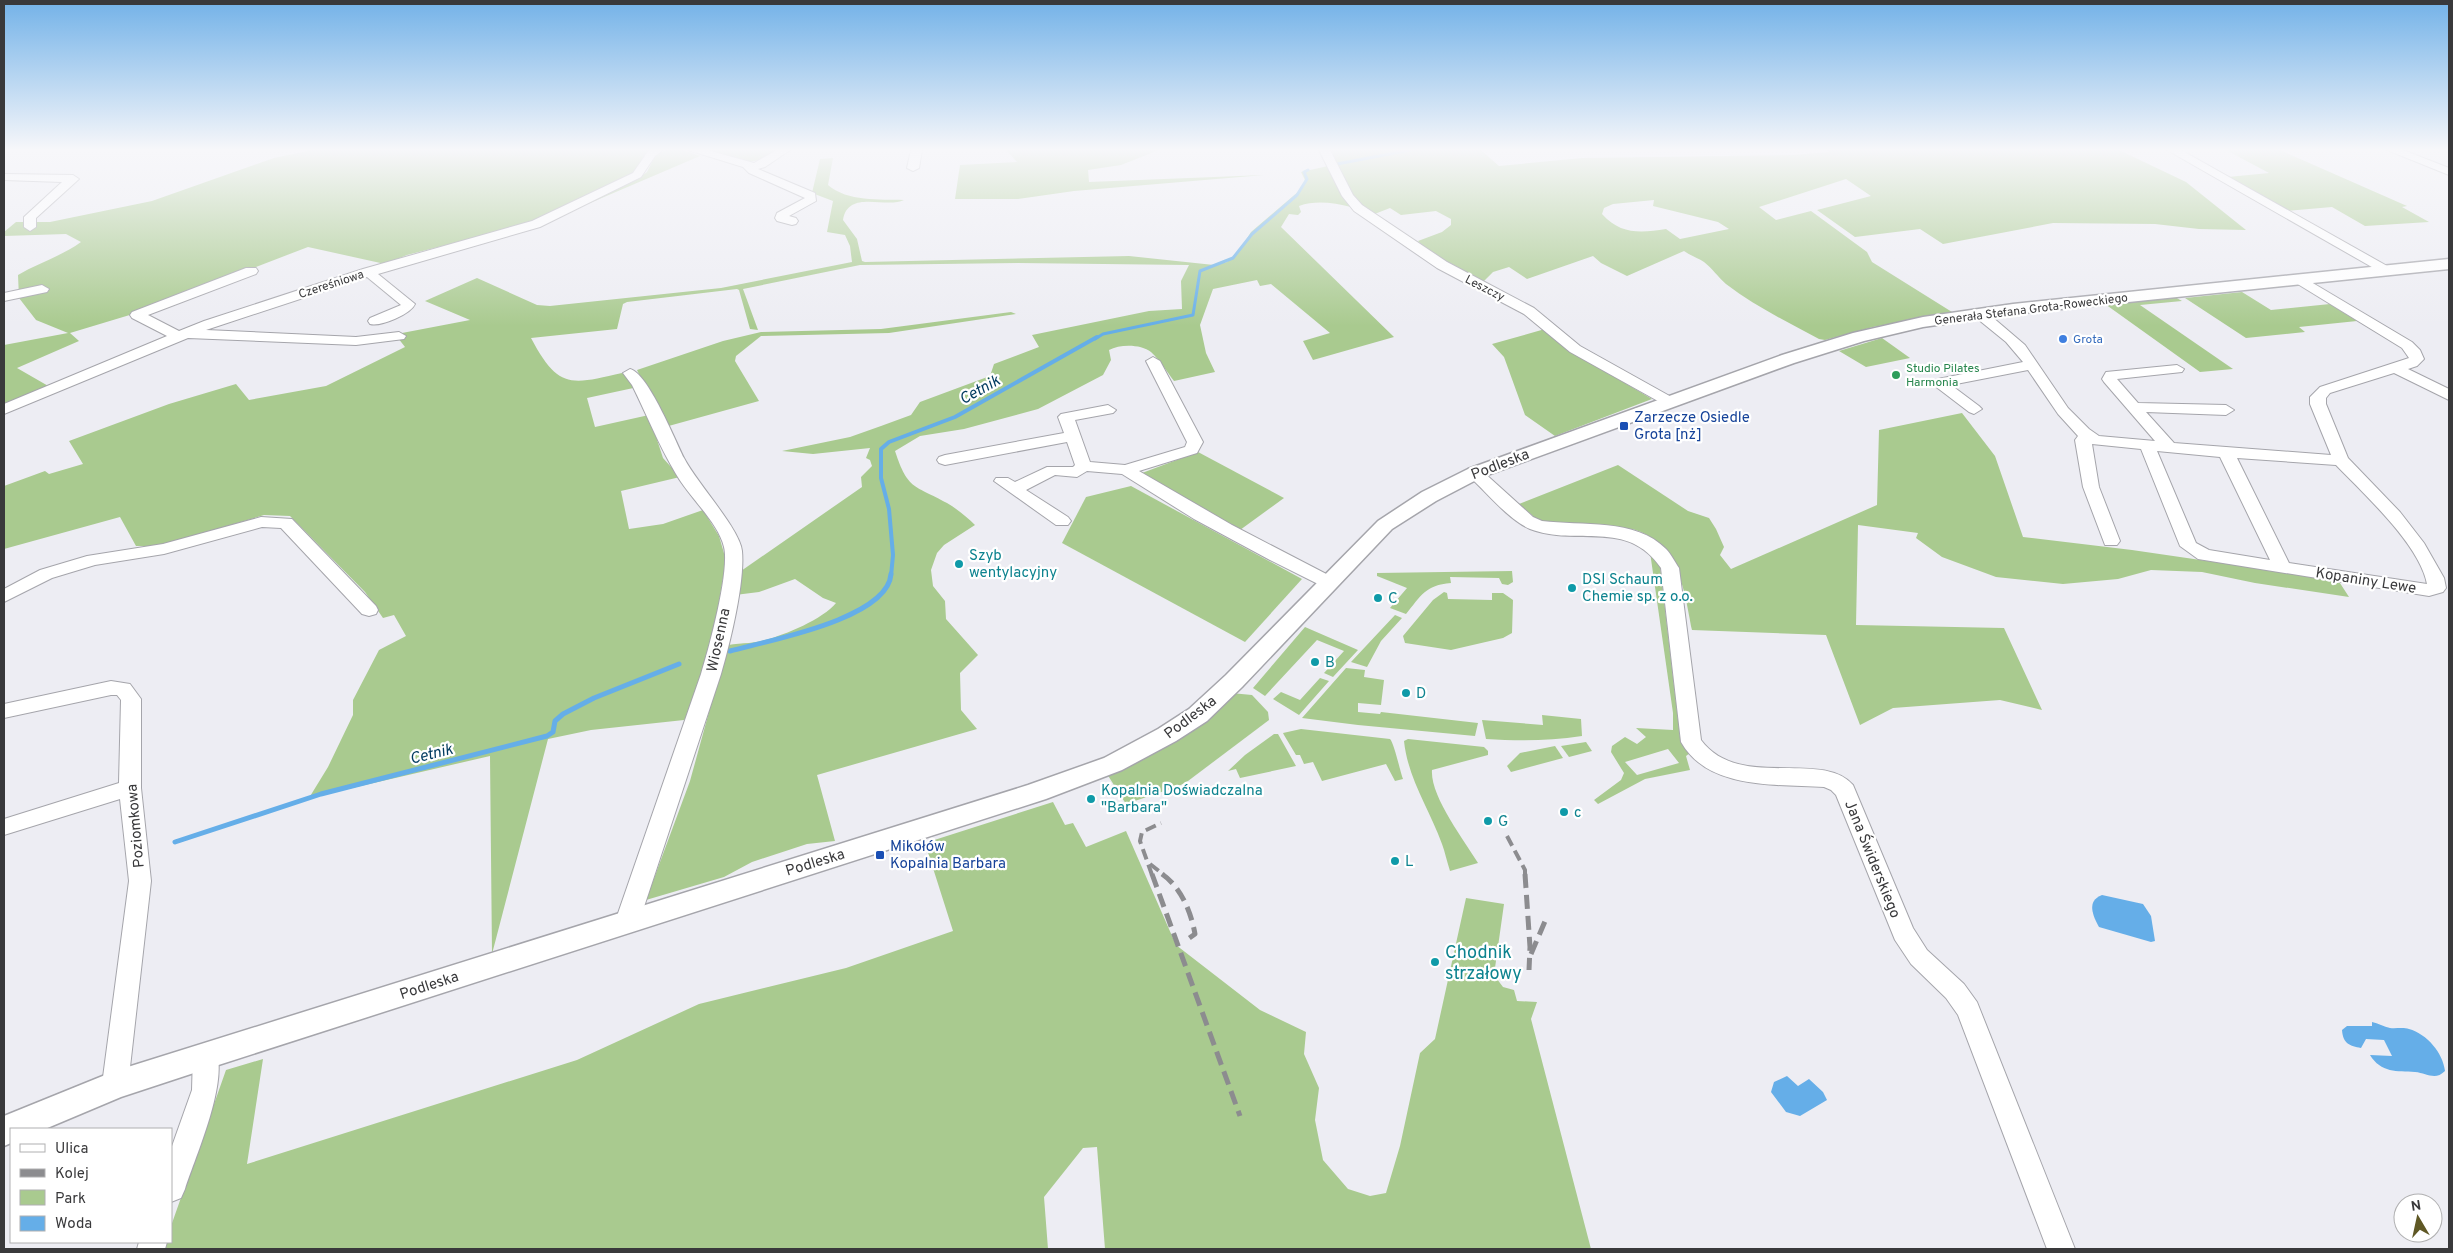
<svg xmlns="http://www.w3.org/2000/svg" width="2453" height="1253" viewBox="0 0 2453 1253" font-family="Overpass,sans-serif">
	<rect width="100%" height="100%" fill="#ededf3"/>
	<g fill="#a9ca8f" fill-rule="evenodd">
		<path d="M 312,150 L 654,150 L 632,175 L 550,215 L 512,228 L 407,255 L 385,264 L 308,247 L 133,314 L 70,333 L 79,341 L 17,368 L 50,387 L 4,408 L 4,345 L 68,333 L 36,320 L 19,298 L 18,275 C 38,263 62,256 81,242 L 66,234 L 4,236 L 4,232 L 16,222 L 50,222 L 152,201 L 274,158 Z"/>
		<path d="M 683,150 L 700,156 L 569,212 L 638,179 L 647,172 L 656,154 L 667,150 Z"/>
		<path d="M 706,150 L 779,150 C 748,170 739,160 706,150 Z"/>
		<path d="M 1006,150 L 1159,150 L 1121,165 L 1088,170 L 1089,182 L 1264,175 L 1074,191 L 1018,199 L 955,199 L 960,165 L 1017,162 Z"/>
		<path d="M 1326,150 L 1481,150 L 1499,166 L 1582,158 L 1792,155 L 1829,152 L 1827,150 L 2119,150 L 2186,182 L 2246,230 L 2199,229 L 2155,224 L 2053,223 L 1943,244 L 1920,229 L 1855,237 L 1817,210 L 1871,196 L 1846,179 L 1759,207 L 1776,220 L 1811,211 L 1867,252 L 1872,262 L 1952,312 L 1873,327 L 1825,340 L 1819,339 C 1787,322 1755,306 1726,284 C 1718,277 1712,268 1704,262 C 1698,258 1691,256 1684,251 L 1627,276 L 1601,263 L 1593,256 L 1527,279 L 1509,267 L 1493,272 L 1481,284 L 1425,249 L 1418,241 L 1442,232 L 1451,225 L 1451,219 L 1436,211 L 1401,215 L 1390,208 L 1372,215 L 1359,205 ZM 1654,200 L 1653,206 L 1718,222 L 1729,229 L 1680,239 L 1666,229 C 1641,233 1621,235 1602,214 L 1604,208 L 1613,204 Z"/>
		<path d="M 2226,150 L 2280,150 L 2407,206 L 2402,207 L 2429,222 L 2365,226 L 2332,207 L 2286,211 L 2228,177 L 2269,173 Z"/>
		<path d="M 833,158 L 828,185 C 848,202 879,199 904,200 C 886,209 848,189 843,220 L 857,239 L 862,261 L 865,262 L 1129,256 L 1214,265 L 1227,262 L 1240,250 L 1251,232 L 1299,191 L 1305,180 L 1301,172 L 1328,166 L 1351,207 C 1334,203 1316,200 1299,206 L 1301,212 L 1298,215 L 1289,214 L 1281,227 L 1394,337 L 1313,360 L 1303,341 L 1330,333 L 1271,284 L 1260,286 L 1257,280 L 1213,289 L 1200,325 L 1206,353 L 1215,372 L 1174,381 C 1167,372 1160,360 1151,352 C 1141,344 1120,344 1109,350 L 1111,360 L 1103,375 L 1038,409 L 964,429 L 920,436 L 895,451 C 908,491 915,485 947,503 C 957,509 967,517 975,525 L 944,545 L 937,553 L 931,570 L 933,586 L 945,601 L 946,619 L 978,655 L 960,673 L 961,710 L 977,729 L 817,775 L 835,841 L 807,844 L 752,862 L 724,877 L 646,900 L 690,781 L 712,701 L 723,646 C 737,643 752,644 765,640 C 785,635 823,619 836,603 L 823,598 L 795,579 L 759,592 L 735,595 L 741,571 L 862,487 L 861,477 L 872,466 L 870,460 L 866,458 L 870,448 L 813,454 L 782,451 L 850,437 L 881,426 L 911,415 L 920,402 L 990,376 L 994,364 L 1039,347 L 1032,335 L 1149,311 L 1182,309 L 1181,281 L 1189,265 L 1018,263 L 860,265 L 743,289 L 758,330 L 750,329 L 739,290 L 737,289 L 627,302 L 623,304 L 617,329 L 531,338 C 558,389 570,385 622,373 L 638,387 L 587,398 L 595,427 L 649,415 L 663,458 L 680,477 L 621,491 L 629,529 L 663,524 L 703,510 L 719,536 L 726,560 L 711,650 L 689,713 L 684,720 L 591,730 L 548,739 L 492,954 L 490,756 L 309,798 L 328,767 L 353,715 L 353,700 L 379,650 L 406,636 L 394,615 L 383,618 L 365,592 L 290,516 L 264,515 L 160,546 L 136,546 L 120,517 L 4,549 L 4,486 L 45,471 L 49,474 L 83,464 L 69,441 L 169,404 L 236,384 L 249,400 L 326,386 L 405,347 L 398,338 L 404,336 L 402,333 L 470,320 L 425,301 L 477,278 L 537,305 L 550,306 L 721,288 L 852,262 L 850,246 L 845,235 L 827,232 L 833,201 L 812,193 L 820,159 Z"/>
		<path d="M 2242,292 L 2271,310 L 2330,304 L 2357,321 L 2299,327 L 2305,332 L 2246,338 L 2185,298 Z"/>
		<path d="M 2175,297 L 2182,301 L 2140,305 L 2233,369 L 2200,372 L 2105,304 Z"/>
		<path d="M 1011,312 L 1016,314 L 889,333 L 761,336 L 736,356 L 735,361 L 759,401 L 665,427 L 637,370 L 723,341 L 761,332 L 881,329 Z"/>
		<path d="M 1545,329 L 1572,352 L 1652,399 L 1555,436 L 1525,415 L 1504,357 L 1492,344 Z"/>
		<path d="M 1882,338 L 1910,358 L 1866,367 L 1839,351 Z"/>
		<path d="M 1962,413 L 1995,456 L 2023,537 L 2132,550 L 2338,580 L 2349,597 L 2255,583 L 2202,572 L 2151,570 L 2118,579 L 2063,584 L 1996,577 L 1942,557 L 1916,538 L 1918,533 L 1858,525 L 1856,625 L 2004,628 L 2042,710 L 2000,700 L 1893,708 L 1860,725 L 1826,635 L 1692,630 C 1684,589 1679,542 1632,529 L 1540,522 L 1519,504 L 1618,465 L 1688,511 L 1709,518 L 1716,529 L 1724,547 L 1720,555 L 1731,569 L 1877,505 L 1879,430 Z"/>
		<path d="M 1198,452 L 1284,498 L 1240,530 L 1142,473 Z"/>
		<path d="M 1131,486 L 1302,579 L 1245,642 L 1062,543 L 1086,497 Z"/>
		<path d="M 1650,552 L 1660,566 L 1680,737 L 1690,753 L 1686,756 L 1690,770 L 1645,779 L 1598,804 L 1594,800 L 1621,780 L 1624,773 L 1611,752 L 1612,746 L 1625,737 L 1637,744 L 1646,737 L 1636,728 L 1673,730 L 1673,713 ZM 1668,749 L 1679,763 L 1637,775 L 1625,762 Z"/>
		<path d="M 1512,571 L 1513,582 L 1508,585 L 1502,584 L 1499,578 L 1450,577 L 1451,583 C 1425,585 1421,596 1406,614 L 1390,608 L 1407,588 L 1377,576 L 1377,573 Z"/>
		<path d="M 1444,592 L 1447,593 L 1448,599 L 1492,600 L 1492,593 L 1503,593 L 1513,600 L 1512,633 L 1503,638 L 1451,650 L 1405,643 L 1403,636 L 1433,600 Z"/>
		<path d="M 1395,615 L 1402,618 L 1381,641 L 1367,667 L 1351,662 Z"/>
		<path d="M 1305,627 L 1358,650 L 1333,677 L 1324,673 L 1344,651 L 1317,640 L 1265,696 L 1253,688 Z"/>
		<path d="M 1346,668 L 1365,670 L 1364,677 L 1384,680 L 1381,705 L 1358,703 L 1358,712 L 1380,714 L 1381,712 L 1478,723 L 1475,736 L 1358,725 L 1302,718 Z"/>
		<path d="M 1320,678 L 1329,681 L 1299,715 L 1273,699 L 1281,692 L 1300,700 Z"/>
		<path d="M 1231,693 L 1252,695 L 1268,712 L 1269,720 L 1188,781 L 1179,786 L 1126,804 L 1107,774 Z"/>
		<path d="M 1542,715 L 1581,719 L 1582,736 C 1549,741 1519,741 1486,739 L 1482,720 L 1543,725 Z"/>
		<path d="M 1301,729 L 1390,739 C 1394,743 1400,771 1403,779 L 1395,781 L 1386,764 L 1322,781 L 1313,762 L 1304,764 L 1300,755 L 1296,755 L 1284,735 L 1283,733 Z"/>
		<path d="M 1274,734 L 1278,734 L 1296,766 L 1240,778 L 1236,769 L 1228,771 L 1245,755 Z"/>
		<path d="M 1408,739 L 1484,747 L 1488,751 L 1488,755 L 1432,770 C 1430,796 1464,840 1478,863 L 1450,871 C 1447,862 1445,852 1442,844 C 1429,808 1408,779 1404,741 Z"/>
		<path d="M 1586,742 L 1592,751 L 1569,757 L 1561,746 Z"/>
		<path d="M 1555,746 L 1563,758 L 1511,772 L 1507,766 L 1520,753 Z"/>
		<path d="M 1053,802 L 1065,825 L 1073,823 L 1086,847 L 1126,831 L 1176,945 L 1260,1010 L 1306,1032 L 1304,1054 L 1319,1088 L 1315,1120 L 1323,1160 L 1348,1189 L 1370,1196 L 1386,1193 L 1400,1146 L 1420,1053 L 1435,1039 L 1466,898 L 1504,904 L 1494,975 L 1503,987 L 1514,990 L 1517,1001 L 1537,1002 L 1531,1019 L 1591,1249 L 1105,1249 L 1097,1147 L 1083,1148 L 1044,1197 L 1048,1249 L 163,1249 L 166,1242 L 171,1242 L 171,1226 L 226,1070 L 263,1059 L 247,1164 L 577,1060 L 699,1004 L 846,968 L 953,931 L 925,843 Z"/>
	</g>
	<g fill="#65aee8">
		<path d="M 2102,895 L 2143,904 L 2151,916 L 2155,941 L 2151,942 L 2099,927 C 2093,916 2086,901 2102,895 Z"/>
		<path d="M 2372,1022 C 2378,1023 2384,1027 2390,1028 C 2395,1029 2403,1027 2409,1029 C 2427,1034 2443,1053 2445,1071 C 2435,1081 2427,1073 2415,1072 C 2397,1071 2381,1073 2370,1055 L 2392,1056 L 2384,1040 L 2366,1039 L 2361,1048 C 2350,1046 2343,1044 2342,1030 L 2347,1026 L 2372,1026 Z"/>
		<path d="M 1787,1076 L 1798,1086 L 1809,1079 L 1823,1092 L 1827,1100 L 1800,1116 L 1786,1112 L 1771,1092 L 1774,1082 Z"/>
	</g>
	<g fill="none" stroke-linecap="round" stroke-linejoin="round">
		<g stroke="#65aee8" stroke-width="3">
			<path d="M 1337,164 L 1410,150"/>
			<path d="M 1095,339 L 1103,334 L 1193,315 L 1200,271 L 1233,258 L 1252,234 L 1297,195 L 1307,179 L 1304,172 L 1308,170"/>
		</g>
		<path stroke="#65aee8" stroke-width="4" d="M 891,576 L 893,555 L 889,509 L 881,478 L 881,449 L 889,442 L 955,417 L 1097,337"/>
		<g stroke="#65aee8" stroke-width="5">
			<path d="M 730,651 C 766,641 888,619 891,574"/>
			<path d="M 175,842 L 321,794 L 547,736 L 553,732 L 555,721 L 563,714 L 594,698 L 679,664"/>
		</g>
		<g stroke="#a5a5ab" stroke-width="2">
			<g id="minor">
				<path d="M 649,150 L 663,150 L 655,156 L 641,177 L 540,227 L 378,274 L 415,304 C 411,314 381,327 370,324 L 368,321 L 370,318 L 401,305 L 367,277 L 206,330 L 356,337 L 399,332 L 406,336 L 404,339 L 356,345 L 188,338 L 4,414 L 4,404 L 167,336 L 132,318 L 130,315 L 132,312 L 246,268 L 256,268 L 258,271 L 256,274 L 148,315 L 179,331 L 204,321 L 363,269 L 532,221 L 633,173 Z"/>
				<path d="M 688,150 L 707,150 L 754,163 L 777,150 L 790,150 L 765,167 L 758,169 L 815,193 L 816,201 L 789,216 L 796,218 L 798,221 L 796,224 L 792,225 L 777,221 L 775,218 L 777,213 L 805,198 L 749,173 L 743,167 Z"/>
				<path d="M 911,150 L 922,150 L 919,168 L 913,171 L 907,168 Z"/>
				<path d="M 1319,150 L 1330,150 L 1353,195 L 1362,205 L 1447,262 L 1534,308 L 1580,346 L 1675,399 L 1678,402 L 1675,405 L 1665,405 L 1570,352 L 1524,314 L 1437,268 L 1354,211 L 1342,196 Z"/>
				<path d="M 2167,150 L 2181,150 L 2396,271 L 2394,274 L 2384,274 Z"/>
				<path d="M 2387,150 L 2403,150 L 2449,168 L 2449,175 Z"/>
				<path d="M 4,174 L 73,175 L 79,179 L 36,218 L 36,227 L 30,231 L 24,227 L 24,217 L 62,182 L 4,180 Z"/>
				<path d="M 2301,276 L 2412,342 L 2420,350 L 2424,359 L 2417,366 L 2408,369 L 2449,389 L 2449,400 L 2394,373 L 2330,393 L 2326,398 L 2326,404 L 2348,458 L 2400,512 L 2424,543 L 2444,578 L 2446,588 L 2443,592 L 2429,596 L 2198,559 L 2180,546 L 2141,449 L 2092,444 L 2099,487 L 2120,541 L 2117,545 L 2105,545 L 2083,487 L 2075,440 L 2078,436 L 2058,414 L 2028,370 L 1951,385 L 1979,406 L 1982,409 L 1974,414 L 1969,412 L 1931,383 L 1938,379 L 2023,362 L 2006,342 L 1974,316 L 1972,313 L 1974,310 L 1984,310 L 2025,345 L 2068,408 L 2089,429 L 2099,436 L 2155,441 L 2104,382 L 2102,379 L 2106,372 L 2177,365 L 2184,369 L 2182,372 L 2117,379 L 2138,403 L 2226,405 L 2234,410 L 2226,415 L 2146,412 L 2174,443 L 2331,455 L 2310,404 L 2310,397 L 2320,387 L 2409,358 L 2402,348 L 2296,283 L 2294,280 ZM 2157,451 L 2220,457 L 2270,560 L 2209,550 L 2196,543 ZM 2237,458 L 2336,465 C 2364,494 2420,545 2427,584 L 2289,563 Z"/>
				<path d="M 42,285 L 49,289 L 47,292 L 4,301 L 4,293 Z"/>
				<path d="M 1153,357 L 1160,361 L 1203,442 L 1197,453 L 1139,471 L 1232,525 L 1334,578 L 1337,582 L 1334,586 L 1322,586 L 1270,560 L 1194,519 L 1122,474 L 1087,471 L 1077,477 L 1055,475 L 1026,490 L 1068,517 L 1071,521 L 1068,525 L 1056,525 L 994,481 L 996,478 L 1008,478 L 1015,482 L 1047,467 L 1073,467 L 1075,465 L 1067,442 L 945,465 L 939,463 L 937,460 L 939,457 L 945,455 L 1064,433 L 1058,417 L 1061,414 L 1108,405 L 1116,410 L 1113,413 L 1075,420 L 1090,462 L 1125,465 L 1185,447 L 1187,442 L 1146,361 Z"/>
				<path d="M 630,369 C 648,373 675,440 684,458 C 696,482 740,529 742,551 C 745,582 730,643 721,674 L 639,922 L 635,929 L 627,932 L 619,929 L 615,922 L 701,674 C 709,648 730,571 724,547 C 718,522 689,497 676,474 C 659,446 647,415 632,385 L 623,373 Z"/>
				<path d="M 1475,468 L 1481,470 L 1533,517 L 1542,521 C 1581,526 1636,518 1666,549 C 1671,554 1675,562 1679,568 L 1701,740 C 1739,791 1821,749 1853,785 L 1913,928 L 1927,950 L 1964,984 L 1977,1002 L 2075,1249 L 2047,1249 L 1958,1015 L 1946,998 L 1911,964 L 1895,940 L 1836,795 L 1831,790 L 1824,787 C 1776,784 1708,790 1681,742 L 1661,568 C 1627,518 1577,547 1530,529 C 1509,520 1486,492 1469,476 L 1467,473 L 1469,470 Z"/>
				<path d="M 261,517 L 292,519 L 376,606 L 378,610 L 376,614 L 369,616 L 362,614 L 281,528 L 262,527 L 164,554 L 95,565 L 52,578 L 4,602 L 4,589 L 40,570 L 87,556 L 163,544 Z"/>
				<path d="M 111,681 L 130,684 L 141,699 L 141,788 L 151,881 L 128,1085 L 124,1093 L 115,1097 L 106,1093 L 102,1085 L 129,881 L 120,799 L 4,835 L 4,819 L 119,783 L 121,700 L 117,695 L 111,695 L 4,718 L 4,704 Z"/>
				<path d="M 206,1044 L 215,1047 C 230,1080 196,1155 185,1189 L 181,1198 L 171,1202 L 171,1149 L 192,1090 L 193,1055 L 197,1047 Z"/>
				<path d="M 139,1242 L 167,1242 L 165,1249 L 137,1249 Z"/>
			</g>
		</g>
		<g stroke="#a5a5ab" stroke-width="3">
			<path id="tertiary" d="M 2449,259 L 2449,269 L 2013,314 L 1923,327 L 1864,341 L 1794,363 L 1482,477 L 1436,501 L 1392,529 L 1242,687 L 1207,721 L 1176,741 L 1122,770 L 1046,799 L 206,1069 L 121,1097 L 45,1129 L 11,1129 L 11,1143 L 4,1146 L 4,1116 L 115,1071 L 1028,785 L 1104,758 L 1158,729 L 1189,709 L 1226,675 L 1378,521 L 1422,492 L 1468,469 L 1782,355 L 1853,333 L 1923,317 L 2013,304 Z"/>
		</g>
		<use href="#minor" fill="#fff" fill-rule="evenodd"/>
		<use href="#tertiary" fill="#fff" fill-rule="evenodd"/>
		<g stroke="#8c8c8f" stroke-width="4" stroke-dasharray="11 5.5" stroke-linecap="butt">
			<path d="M 1507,836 L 1525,870 L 1525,875"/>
			<path d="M 1150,864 L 1164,875"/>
			<path d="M 1152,875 L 1140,841 L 1142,832 L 1161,823"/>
		</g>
		<g stroke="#8c8c8f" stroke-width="5" stroke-dasharray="14 7" stroke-linecap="butt">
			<path d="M 1152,874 L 1240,1116"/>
			<path d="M 1162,874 C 1181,887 1191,912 1195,934 L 1185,941"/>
			<path d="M 1525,874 L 1530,947 L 1529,970"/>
			<path d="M 1531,954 L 1546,919"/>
		</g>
	</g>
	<linearGradient id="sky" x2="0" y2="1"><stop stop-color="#73b2e8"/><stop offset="0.46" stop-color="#f7f7fa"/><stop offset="1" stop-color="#f7f7fa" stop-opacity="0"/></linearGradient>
	<rect width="2453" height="326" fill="url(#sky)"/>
	<circle fill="#3f7fe0" stroke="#fff" stroke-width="2" cx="2063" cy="339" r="5"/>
	<circle fill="#2e9e5b" stroke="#fff" stroke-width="2" cx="1896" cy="375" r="5"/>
	<g fill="#1a4fb4" stroke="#fff" stroke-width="2">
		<rect x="1619" y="421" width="10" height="10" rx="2.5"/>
		<rect x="875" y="850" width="10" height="10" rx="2.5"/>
	</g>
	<g fill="#0f9aa8" stroke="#fff" stroke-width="2">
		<circle cx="959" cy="564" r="5"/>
		<circle cx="1572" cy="588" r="5"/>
		<circle cx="1378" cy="598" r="5"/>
		<circle cx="1315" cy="662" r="5"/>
		<circle cx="1406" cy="693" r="5"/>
		<circle cx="1091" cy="799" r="5"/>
		<circle cx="1564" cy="812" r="5"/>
		<circle cx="1488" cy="821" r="5"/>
		<circle cx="1395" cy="861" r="5"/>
		<circle cx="1435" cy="962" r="5"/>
	</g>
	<g text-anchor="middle" stroke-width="4.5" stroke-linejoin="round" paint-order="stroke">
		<g font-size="12" fill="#39393b" stroke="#fff">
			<text transform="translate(331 284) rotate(-18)" y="4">Czereśniowa</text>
			<text transform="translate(1485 288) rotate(27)" y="4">Leszczy</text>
			<text transform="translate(2031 309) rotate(-7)" y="4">Generała Stefana Grota-Roweckiego</text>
		</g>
		<g font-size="12" fill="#366cbe" stroke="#fff" text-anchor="start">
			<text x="2073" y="343">Grota</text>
		</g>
		<g font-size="12" fill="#27864d" stroke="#fff" text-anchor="start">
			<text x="1906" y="372">Studio Pilates<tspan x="1906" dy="14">Harmonia</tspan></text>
		</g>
		<g font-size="15" fill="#164399" stroke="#fff" text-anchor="start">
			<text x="1634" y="422">Zarzecze Osiedle<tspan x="1634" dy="17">Grota [nż]</tspan></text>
			<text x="890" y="851">Mikołów<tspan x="890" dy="17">Kopalnia Barbara</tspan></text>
		</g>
		<g font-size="15" fill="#39393b" stroke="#fff">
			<text transform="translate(1500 464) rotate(-21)" y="5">Podleska</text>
			<text transform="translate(2366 580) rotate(9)" y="5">Kopaniny Lewe</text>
			<text transform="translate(718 640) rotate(-78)" y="5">Wiosenna</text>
			<text transform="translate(1190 717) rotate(-37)" y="5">Podleska</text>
			<text transform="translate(135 826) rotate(-95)" y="5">Poziomkowa</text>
			<text transform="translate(1873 859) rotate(68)" y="5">Jana Świderskiego</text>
			<text transform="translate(815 862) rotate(-17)" y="5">Podleska</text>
			<text transform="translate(429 985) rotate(-18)" y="5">Podleska</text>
		</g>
		<g font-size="15" fill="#0d838f" stroke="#fff" text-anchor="start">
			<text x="969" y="560">Szyb<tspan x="969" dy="17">wentylacyjny</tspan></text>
			<text x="1582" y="584">DSI Schaum<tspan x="1582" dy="17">Chemie sp. z o.o.</tspan></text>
			<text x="1388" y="603">C</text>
			<text x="1325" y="667">B</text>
			<text x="1416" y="698">D</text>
			<text x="1101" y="795">Kopalnia Doświadczalna<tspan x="1101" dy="17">"Barbara"</tspan></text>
			<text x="1574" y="817">c</text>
			<text x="1498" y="826">G</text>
			<text x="1405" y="866">L</text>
		</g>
		<g font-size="16" font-style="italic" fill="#003a5f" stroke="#fff">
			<text transform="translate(979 389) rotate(-29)" y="6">Cetnik</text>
			<text transform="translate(431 753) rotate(-14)" y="6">Cetnik</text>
		</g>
		<g font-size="18" fill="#0d838f" stroke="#fff" text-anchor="start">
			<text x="1445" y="958">Chodnik<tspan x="1445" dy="21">strzałowy</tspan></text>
		</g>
	</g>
	<rect width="2453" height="1253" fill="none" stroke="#39393b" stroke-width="10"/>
	<rect x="10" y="1128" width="162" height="115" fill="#ffffff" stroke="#b0b0b1"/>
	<rect x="20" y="1144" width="25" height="8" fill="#ffffff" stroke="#b0b0b1"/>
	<text x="55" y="1153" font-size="15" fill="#39393b">Ulica</text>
	<rect x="20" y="1169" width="25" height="8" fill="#8c8c8f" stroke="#b0b0b1"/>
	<text x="55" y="1178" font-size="15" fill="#39393b">Kolej</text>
	<rect x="20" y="1190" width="25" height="15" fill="#a9ca8f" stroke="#b0b0b1"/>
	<text x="55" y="1203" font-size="15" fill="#39393b">Park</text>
	<rect x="20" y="1216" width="25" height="15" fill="#65aee8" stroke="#b0b0b1"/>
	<text x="55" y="1228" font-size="15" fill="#39393b">Woda</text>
	<g transform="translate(2418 1218) rotate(351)"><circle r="24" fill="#ffffff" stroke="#b0b0b1"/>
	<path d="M0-4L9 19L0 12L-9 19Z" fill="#5f5825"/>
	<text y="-8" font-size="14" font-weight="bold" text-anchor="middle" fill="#39393b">N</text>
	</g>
</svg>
